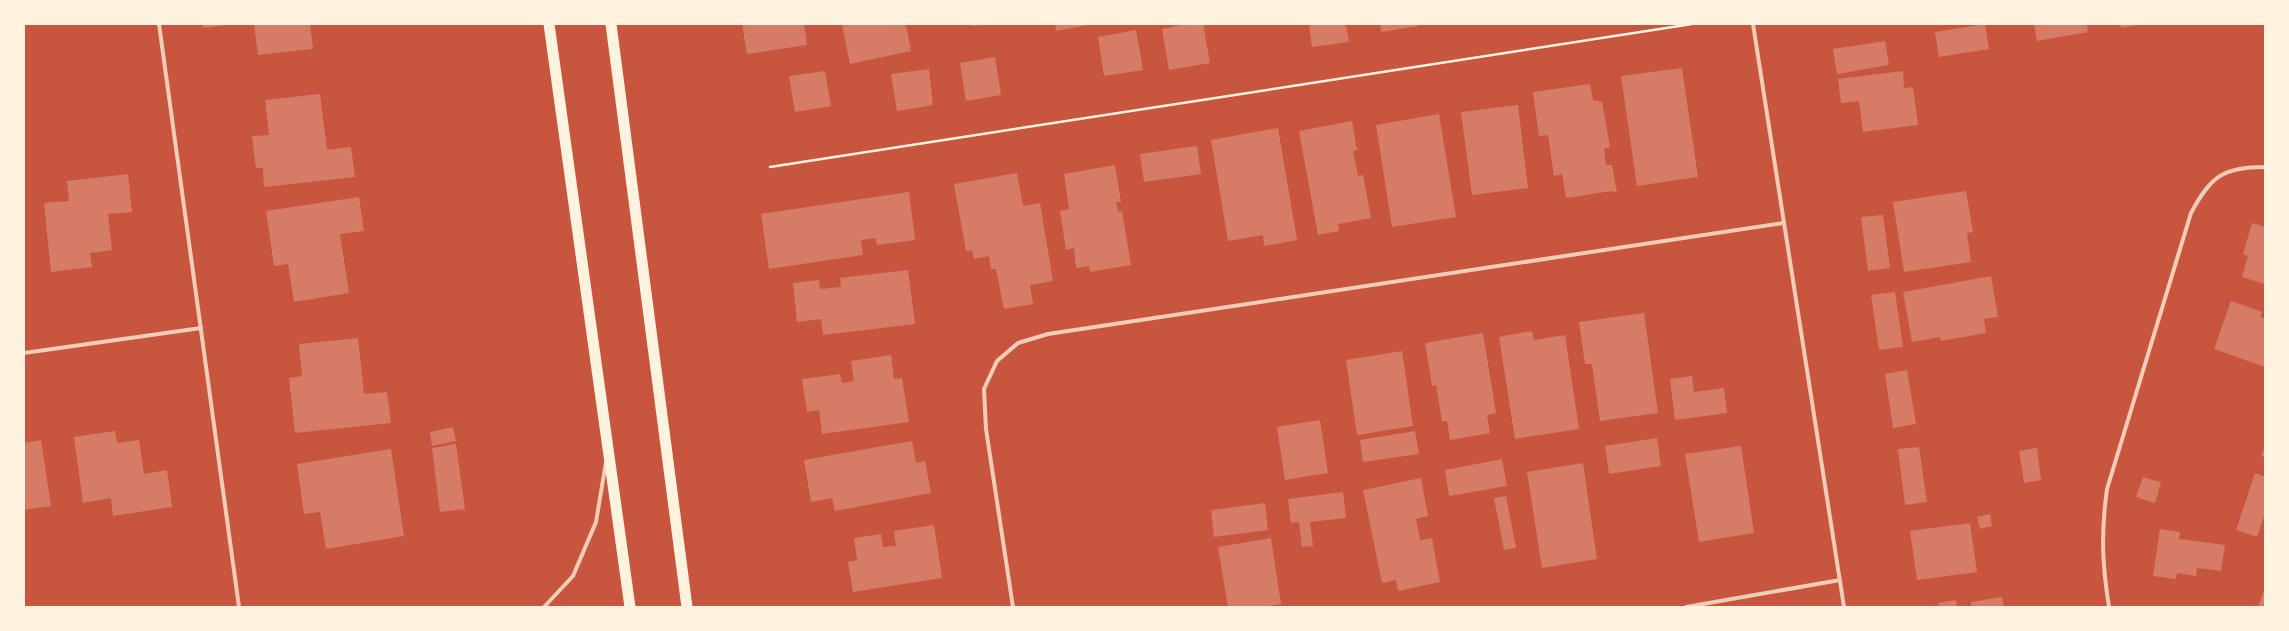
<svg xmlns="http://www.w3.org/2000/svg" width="2289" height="631" viewBox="0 0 2289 631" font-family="Montserrat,sans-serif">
	<rect width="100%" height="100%" fill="#c8553d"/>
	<g fill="#d67c66">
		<path d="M 203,24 L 227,24 L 227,25 L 203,28 Z"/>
		<path d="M 254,24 L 310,24 L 313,49 L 258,55 Z"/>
		<path d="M 742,24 L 804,24 L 807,45 L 747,54 Z"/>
		<path d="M 842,24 L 906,24 L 911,51 L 850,64 Z"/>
		<path d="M 971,24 L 983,24 L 983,25 L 972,26 Z"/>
		<path d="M 1055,24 L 1088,24 L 1088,25 L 1056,31 Z"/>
		<path d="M 1185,24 L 1203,24 L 1210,63 L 1169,70 L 1162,29 Z"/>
		<path d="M 1309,24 L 1346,24 L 1349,42 L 1312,47 Z"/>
		<path d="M 1380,24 L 1418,24 L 1418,26 L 1381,32 Z"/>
		<path d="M 1985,24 L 1989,49 L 1939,57 L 1935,32 Z"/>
		<path d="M 2034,24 L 2087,24 L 2088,32 L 2037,41 Z"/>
		<path d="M 2120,24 L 2138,24 L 2138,25 L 2121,28 Z"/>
		<path d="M 1136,30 L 1143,70 L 1104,76 L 1098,37 Z"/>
		<path d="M 1885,41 L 1889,65 L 1837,74 L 1833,49 Z"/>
		<path d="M 995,57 L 1001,95 L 966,101 L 960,63 Z"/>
		<path d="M 1682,68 L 1698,177 L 1637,186 L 1621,76 Z"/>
		<path d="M 929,69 L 933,105 L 897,111 L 891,74 Z"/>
		<path d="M 825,71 L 831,106 L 795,112 L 789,76 Z"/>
		<path d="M 1903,71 L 1904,88 L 1913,87 L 1918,125 L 1863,132 L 1859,101 L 1841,103 L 1838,79 Z"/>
		<path d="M 1590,84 L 1593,100 L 1602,102 L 1610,147 L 1604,149 L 1606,165 L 1612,165 L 1617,193 L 1611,191 L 1566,198 L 1562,174 L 1554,176 L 1548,135 L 1539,136 L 1533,92 Z"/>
		<path d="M 320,94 L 327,150 L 351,147 L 355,177 L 264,187 L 263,168 L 256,168 L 252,136 L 269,135 L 265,100 Z"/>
		<path d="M 1518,105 L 1528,188 L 1472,195 L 1461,112 Z"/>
		<path d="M 1439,114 L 1456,217 L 1392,227 L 1376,125 Z"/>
		<path d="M 1352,121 L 1357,150 L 1353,151 L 1358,176 L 1363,175 L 1371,218 L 1338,224 L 1339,231 L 1318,235 L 1299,131 Z"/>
		<path d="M 1278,128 L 1297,240 L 1264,246 L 1263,235 L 1228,241 L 1211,140 Z"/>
		<path d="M 1197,146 L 1201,174 L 1144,182 L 1140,154 Z"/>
		<path d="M 1115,165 L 1121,202 L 1116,202 L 1118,212 L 1122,211 L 1131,265 L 1090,272 L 1089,266 L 1076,268 L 1074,248 L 1066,250 L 1060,211 L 1069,209 L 1064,174 Z"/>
		<path d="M 1017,173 L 1023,206 L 1040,203 L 1053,281 L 1030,285 L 1033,304 L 1004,309 L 996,269 L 991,269 L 989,256 L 974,259 L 972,250 L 966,251 L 954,184 Z"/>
		<path d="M 128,174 L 132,212 L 108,214 L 112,250 L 90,253 L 92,267 L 51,272 L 44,203 L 69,201 L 67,181 Z"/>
		<path d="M 1966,191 L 1973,232 L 1967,233 L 1971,262 L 1904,272 L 1893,202 Z"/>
		<path d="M 909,192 L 915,240 L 877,245 L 876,238 L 861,240 L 863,255 L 769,269 L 761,214 Z"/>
		<path d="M 359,197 L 364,231 L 340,234 L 349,293 L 294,302 L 288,264 L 274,266 L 266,211 Z"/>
		<path d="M 1883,215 L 1890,268 L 1868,271 L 1861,217 Z"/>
		<path d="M 2252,223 L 2265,227 L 2265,284 L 2242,277 L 2248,256 L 2243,254 Z"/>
		<path d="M 908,270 L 915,324 L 823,335 L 821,319 L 797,322 L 793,283 L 819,280 L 820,289 L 841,287 L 840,278 Z"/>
		<path d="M 1991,276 L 1998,317 L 1984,319 L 1986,333 L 1941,341 L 1940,337 L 1912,342 L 1903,292 Z"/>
		<path d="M 1895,292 L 1903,347 L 1879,350 L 1871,295 Z"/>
		<path d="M 2231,301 L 2262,312 L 2260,317 L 2265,319 L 2265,367 L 2214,349 Z"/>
		<path d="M 1644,313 L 1658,413 L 1600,421 L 1592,364 L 1585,364 L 1579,322 Z"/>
		<path d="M 1532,331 L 1534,340 L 1565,335 L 1579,429 L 1515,439 L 1499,337 Z"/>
		<path d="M 1483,333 L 1496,413 L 1487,415 L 1490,433 L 1450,440 L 1447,421 L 1442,421 L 1436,385 L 1432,386 L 1425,343 Z"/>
		<path d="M 358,338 L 364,394 L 387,392 L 391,423 L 295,433 L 289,378 L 302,376 L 299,344 Z"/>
		<path d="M 1402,351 L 1413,426 L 1357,435 L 1346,360 Z"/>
		<path d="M 891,355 L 894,379 L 902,378 L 909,422 L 822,434 L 819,410 L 807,412 L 802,379 L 840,374 L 842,383 L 854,381 L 851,361 Z"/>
		<path d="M 1907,370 L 1916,424 L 1893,428 L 1885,374 Z"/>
		<path d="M 1692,376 L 1694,392 L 1724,388 L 1727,413 L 1675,420 L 1670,379 Z"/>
		<path d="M 1320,420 L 1328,473 L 1285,480 L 1277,427 Z"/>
		<path d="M 453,427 L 456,441 L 432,446 L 430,432 Z"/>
		<path d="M 115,431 L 117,443 L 139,440 L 144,474 L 167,470 L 172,507 L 113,516 L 111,498 L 83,503 L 74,437 Z"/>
		<path d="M 1415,431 L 1419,454 L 1363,462 L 1360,440 Z"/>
		<path d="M 1657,438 L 1661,466 L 1609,474 L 1605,446 Z"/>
		<path d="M 41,440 L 51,506 L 24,510 L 24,443 Z"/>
		<path d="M 912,441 L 916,463 L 925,461 L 931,493 L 835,511 L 832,498 L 811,502 L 804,460 Z"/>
		<path d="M 456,444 L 465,509 L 440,512 L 432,448 Z"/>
		<path d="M 1741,446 L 1754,533 L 1699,542 L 1685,454 Z"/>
		<path d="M 2265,446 L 2265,457 L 2261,456 Z"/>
		<path d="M 1919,447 L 1927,502 L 1905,505 L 1898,449 Z"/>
		<path d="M 2037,448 L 2041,480 L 2024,483 L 2019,451 Z"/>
		<path d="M 391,449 L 404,536 L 326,549 L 320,512 L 304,514 L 297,464 Z"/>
		<path d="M 1502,459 L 1507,486 L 1449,496 L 1445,470 Z"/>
		<path d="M 1583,463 L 1597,559 L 1542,568 L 1527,472 Z"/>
		<path d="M 2255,473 L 2265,477 L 2265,513 L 2257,537 L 2236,530 Z"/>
		<path d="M 2143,477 L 2161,482 L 2155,503 L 2136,497 Z"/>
		<path d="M 1421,478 L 1428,516 L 1416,519 L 1420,540 L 1432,538 L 1440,582 L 1398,591 L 1396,580 L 1382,583 L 1363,490 Z"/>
		<path d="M 1343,492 L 1346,518 L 1310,522 L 1313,546 L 1302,547 L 1299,522 L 1291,523 L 1288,499 Z"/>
		<path d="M 1506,496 L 1516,548 L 1504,550 L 1494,498 Z"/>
		<path d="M 1265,503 L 1268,530 L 1214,537 L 1211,510 Z"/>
		<path d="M 1990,514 L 1992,526 L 1980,529 L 1977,517 Z"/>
		<path d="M 1970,523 L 1977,572 L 1917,580 L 1910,531 Z"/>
		<path d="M 934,525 L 942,578 L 853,592 L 848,562 L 857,560 L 854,538 L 881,534 L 883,547 L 896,546 L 894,531 Z"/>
		<path d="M 2160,529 L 2180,532 L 2179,539 L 2225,545 L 2221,571 L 2197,568 L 2196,576 L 2177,573 L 2176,579 L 2153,576 Z"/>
		<path d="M 1271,538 L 1281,604 L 1263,607 L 1228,607 L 1218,547 Z"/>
		<path d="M 2265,587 L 2265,607 L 2258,607 Z"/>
		<path d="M 2002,597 L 2004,607 L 1971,607 L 1971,602 Z"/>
		<path d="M 1956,600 L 1957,607 L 1939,607 L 1938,603 Z"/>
	</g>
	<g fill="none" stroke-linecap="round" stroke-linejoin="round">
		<path stroke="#fff3e0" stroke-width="2.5" d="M 770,167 L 1692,24"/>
		<g stroke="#f1ccb7" stroke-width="4">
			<path d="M 159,24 L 239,607"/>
			<path d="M 1753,24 L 1844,607"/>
			<path d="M 24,353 L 201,328"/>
			<path d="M 544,607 L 573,576 L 596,522 L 606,462"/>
			<path d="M 1013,607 L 986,429 L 984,389 L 997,361 L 1018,343 L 1048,334 L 1783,223"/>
			<path d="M 1686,607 L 1840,580"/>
			<path d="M 2109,607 C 2102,563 2101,533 2107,489 L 2191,213 C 2211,176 2223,167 2265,167"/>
		</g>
		<g stroke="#fff3e0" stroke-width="11">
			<path d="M 549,24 L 630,607"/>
			<path d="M 611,24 L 687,607"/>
		</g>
	</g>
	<rect width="2289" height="631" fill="none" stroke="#fff3e0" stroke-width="50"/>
</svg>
